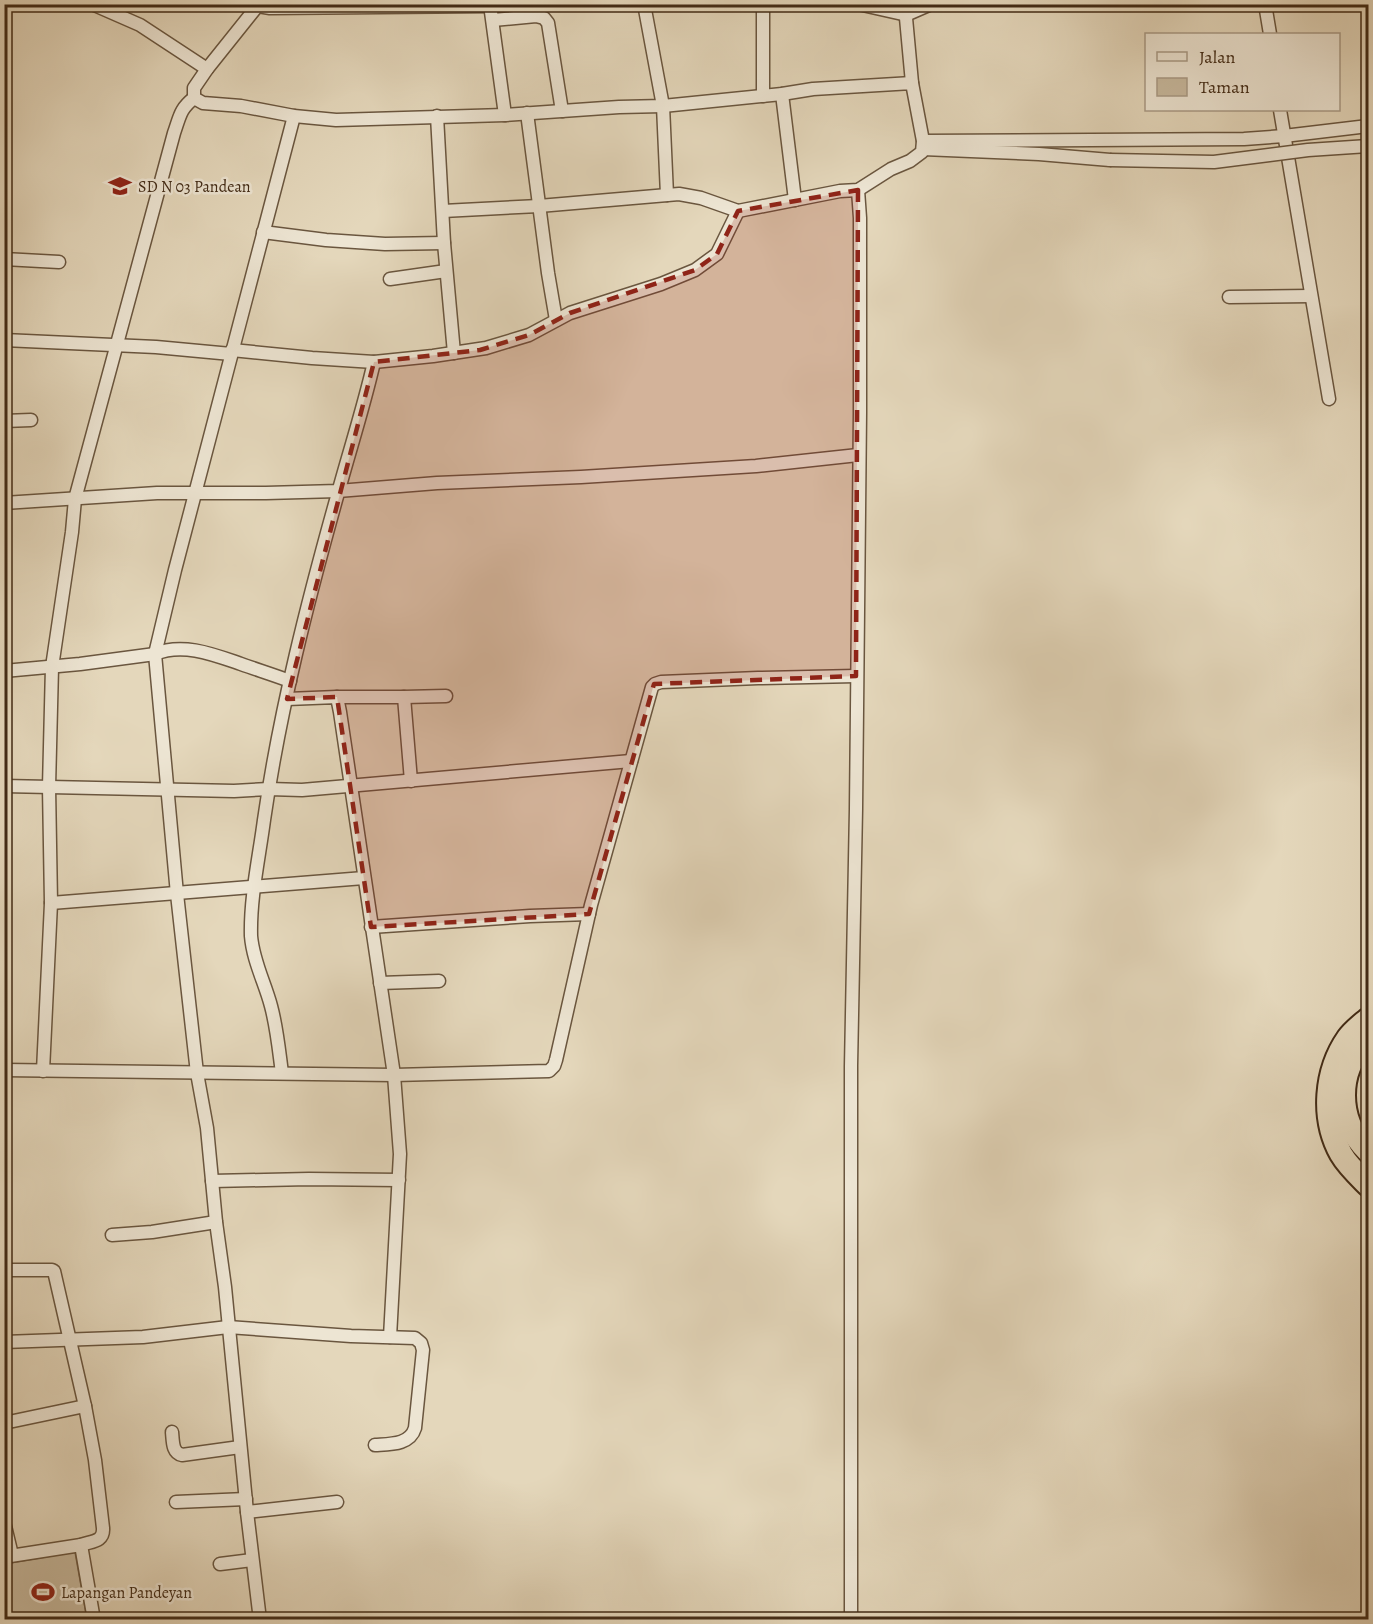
<svg xmlns="http://www.w3.org/2000/svg" width="1373" height="1624" viewBox="0 0 1373 1624" font-family="Alegreya,serif">
	<rect width="100%" height="100%" fill="#e4d7bb"/>
	<filter id="stains"><feTurbulence type="fractalNoise" baseFrequency=".00333" numOctaves="4"/><feColorMatrix values="0 0 0 0 .2 0 0 0 0 .09 0 0 0 0 .02 0 0 0 .5 -.17"/></filter>
	<radialGradient id="worn" r=".72"><stop offset=".6" stop-color="#630" stop-opacity="0"/><stop offset="1" stop-color="#630" stop-opacity=".3"/></radialGradient>
	<path fill="#c8ba9f" stroke="#85725a" stroke-width="1.5" d="M 75,1552 L 87,1619 L 5,1619 L 4,1564 Z"/>
	<g fill="none" stroke-linecap="round" stroke-linejoin="round">
		<g stroke="#6a563f" stroke-width="15">
			<g id="street">
				<path d="M 92,4 L 140,25 L 207,69"/>
				<path d="M 644,4 L 663,106 L 667,195"/>
				<path d="M 858,4 L 907,15"/>
				<path d="M 1265,4 L 1270,34"/>
				<path d="M 258,6 L 270,8 L 490,6"/>
				<path d="M 491,12 L 505,115"/>
				<path d="M 493,20 L 536,16 L 544,18 L 548,23 L 562,111"/>
				<path d="M 912,83 L 906,18 L 908,14 L 931,4"/>
				<path d="M 782,94 L 795,200"/>
				<path d="M 763,96 L 763,4"/>
				<path d="M 194,98 L 203,103 L 241,106 L 294,116 L 336,120 L 505,115 L 619,107 L 663,106 L 782,94 L 813,89 L 912,83 L 923,141 L 922,152 L 910,161 L 891,169 L 858,190 L 840,191 L 738,211 L 701,198 L 679,194 L 539,206 L 443,211"/>
				<path d="M 194,98 L 194,88 L 207,69 L 259,4"/>
				<path d="M 1280,110 L 1329,399"/>
				<path d="M 527,113 L 548,273 L 556,320"/>
				<path d="M 437,116 L 444,243 L 454,353"/>
				<path d="M 923,141 L 1244,139 L 1284,136 L 1368,126"/>
				<path d="M 923,149 L 1039,154 L 1110,160"/>
				<path d="M 263,232 L 326,240 L 385,244 L 444,243"/>
				<path d="M 4,259 L 59,262"/>
				<path d="M 390,279 L 446,271"/>
				<path d="M 1229,297 L 1311,296"/>
				<path d="M 4,340 L 156,347 L 231,354"/>
				<path d="M 232,350 L 312,358 L 374,362 L 433,356 L 486,348 L 529,335 L 570,313 L 661,284 L 695,270 L 717,254 L 738,211"/>
				<path d="M 4,421 L 31,420"/>
				<path d="M 4,503 L 157,493 L 266,493 L 338,491 L 437,483 L 581,477 L 756,466 L 858,455"/>
				<path d="M 4,671 L 80,664 L 155,654 C 183,642 215,655 241,664 C 258,670 274,675 290,681"/>
				<path d="M 337,697 L 404,697 L 411,781"/>
				<path d="M 404,697 L 446,696"/>
				<path d="M 287,699 L 337,697 L 340,712 L 394,1075 L 400,1154 L 390,1337"/>
				<path d="M 4,786 L 234,791 L 269,789 L 302,790 L 631,761"/>
				<path d="M 51,903 L 364,878"/>
				<path d="M 371,927 L 530,916 L 589,914"/>
				<path d="M 380,983 L 439,981"/>
				<path d="M 4,1070 L 394,1075 L 549,1071 L 554,1066 L 556,1060 L 591,905 L 652,687 L 655,684 L 661,682 L 758,678 L 856,676"/>
				<path d="M 43,1071 L 51,903 L 49,787 L 52,667 L 72,532 L 75,499 L 174,133 C 180,116 180,109 194,98"/>
				<path d="M 282,1073 C 279,1051 277,1028 271,1006 C 265,983 253,961 251,936 C 250,898 259,858 264,820 C 280,709 308,600 338,493 C 350,449 364,406 374,362"/>
				<path d="M 212,1181 L 309,1179 L 399,1180"/>
				<path d="M 112,1235 L 152,1232 L 216,1222"/>
				<path d="M 4,1270 L 52,1270 L 54,1271 L 85,1406 L 95,1460 L 103,1528 C 104,1542 92,1541 81,1545"/>
				<path d="M 4,1342 L 143,1337 L 228,1327 L 351,1336 L 415,1338 L 421,1343 L 423,1350 L 415,1428 C 410,1445 390,1444 375,1445"/>
				<path d="M 4,1423 L 85,1406"/>
				<path d="M 172,1432 C 173,1441 172,1453 182,1455 L 240,1447"/>
				<path d="M 176,1502 L 246,1499"/>
				<path d="M 247,1512 L 337,1502"/>
				<path d="M 4,1522 L 12,1555"/>
				<path d="M 4,1557 L 81,1545 L 94,1620"/>
				<path d="M 220,1564 L 252,1560"/>
				<path d="M 260,1620 L 247,1512 L 225,1287 L 216,1222 L 207,1128 L 197,1073 L 177,894 L 155,654 L 175,570 L 294,116"/>
				<path d="M 851,1620 L 851,1066 L 856,809 L 860,413 L 860,218 L 858,190"/>
			</g>
		</g>
		<g stroke="#422b16" stroke-width="26">
			<g id="highway">
				<path d="M 1368,1019 C 1361,1025 1353,1031 1348,1038 C 1325,1071 1321,1118 1341,1154 C 1348,1166 1359,1176 1368,1185"/>
				<path d="M 1368,1040 C 1336,1070 1336,1120 1368,1151"/>
			</g>
		</g>
		<use href="#street" stroke="#ede5d3" stroke-width="12"/>
		<use href="#highway" stroke="#e4d7bb" stroke-width="22"/>
		<g stroke="#6a563f" stroke-width="15" stroke-linecap="butt">
			<path id="street-bridge" d="M 1110,160 L 1214,162 L 1308,150 L 1368,146"/>
		</g>
		<use href="#street-bridge" stroke="#ede5d3" stroke-width="12"/>
	</g>
	<path fill="#8f2418" fill-opacity="0.2" stroke="#8f2418" stroke-width="4.5" stroke-dasharray="12 8" stroke-linejoin="round" d="M 858,190 L 856,676 L 654,684 L 589,914 L 371,927 L 337,697 L 287,699 L 374,362 L 480,350 L 529,335 L 570,313 L 695,270 L 717,254 L 738,211 Z"/>
	<defs>
		<g id="school-bare" transform="scale(1.8)"><path d="M0-5L7-2L0 1L-7-2ZM-4 1L0 2.5L4 1V4Q0 6-4 4Z" fill="#8f2418" stroke="#ede5d3" stroke-width="2.5" paint-order="stroke"/></g>
		<g id="stadium-bare" transform="scale(1.8)"><path d="M0-5a6.5 5 0 1 0 0 10a6.5 5 0 1 0 0-10ZM-3.5-1.8h7v3.6h-7Z" fill="#8f2418" stroke="#ede5d3" stroke-width="2.5" paint-order="stroke"/></g>
	</defs>
	<g fill-rule="evenodd">
		<use href="#school-bare" x="120" y="186"/>
		<use href="#stadium-bare" x="43" y="1592"/>
	</g>
	<g text-anchor="middle" stroke-width="5" stroke-linejoin="round" paint-order="stroke">
		<g font-size="16" fill="#422b16" stroke="#ede5d3" text-anchor="start">
			<text x="138" y="192">SD N 03 Pandean</text>
			<text x="61" y="1598">Lapangan Pandeyan</text>
		</g>
	</g>
	<rect width="1373" height="1624" fill="none" stroke="#e4d7bb" stroke-width="24"/>
	<rect x="6" y="6" width="1361" height="1612" fill="none" stroke="#422b16" stroke-width="3"/>
	<rect x="12" y="12" width="1349" height="1600" fill="none" stroke="#422b16" stroke-width="1.5"/>
	<rect x="1145" y="33" width="195" height="78" fill="#ede5d3" stroke="#a99b87" stroke-width="1.5"/>
	<rect x="1157" y="52" width="30" height="9" fill="#ede5d3" stroke="#a99b87" stroke-width="1.5"/>
	<text x="1199" y="63" font-size="18" fill="#422b16">Jalan</text>
	<rect x="1157" y="78" width="30" height="18" fill="#c8ba9f" stroke="#a99b87" stroke-width="1.5"/>
	<text x="1199" y="93" font-size="18" fill="#422b16">Taman</text>
	<rect width="100%" height="100%" filter="url(#stains)"/>
	<rect width="100%" height="100%" fill="url(#worn)"/>
</svg>
